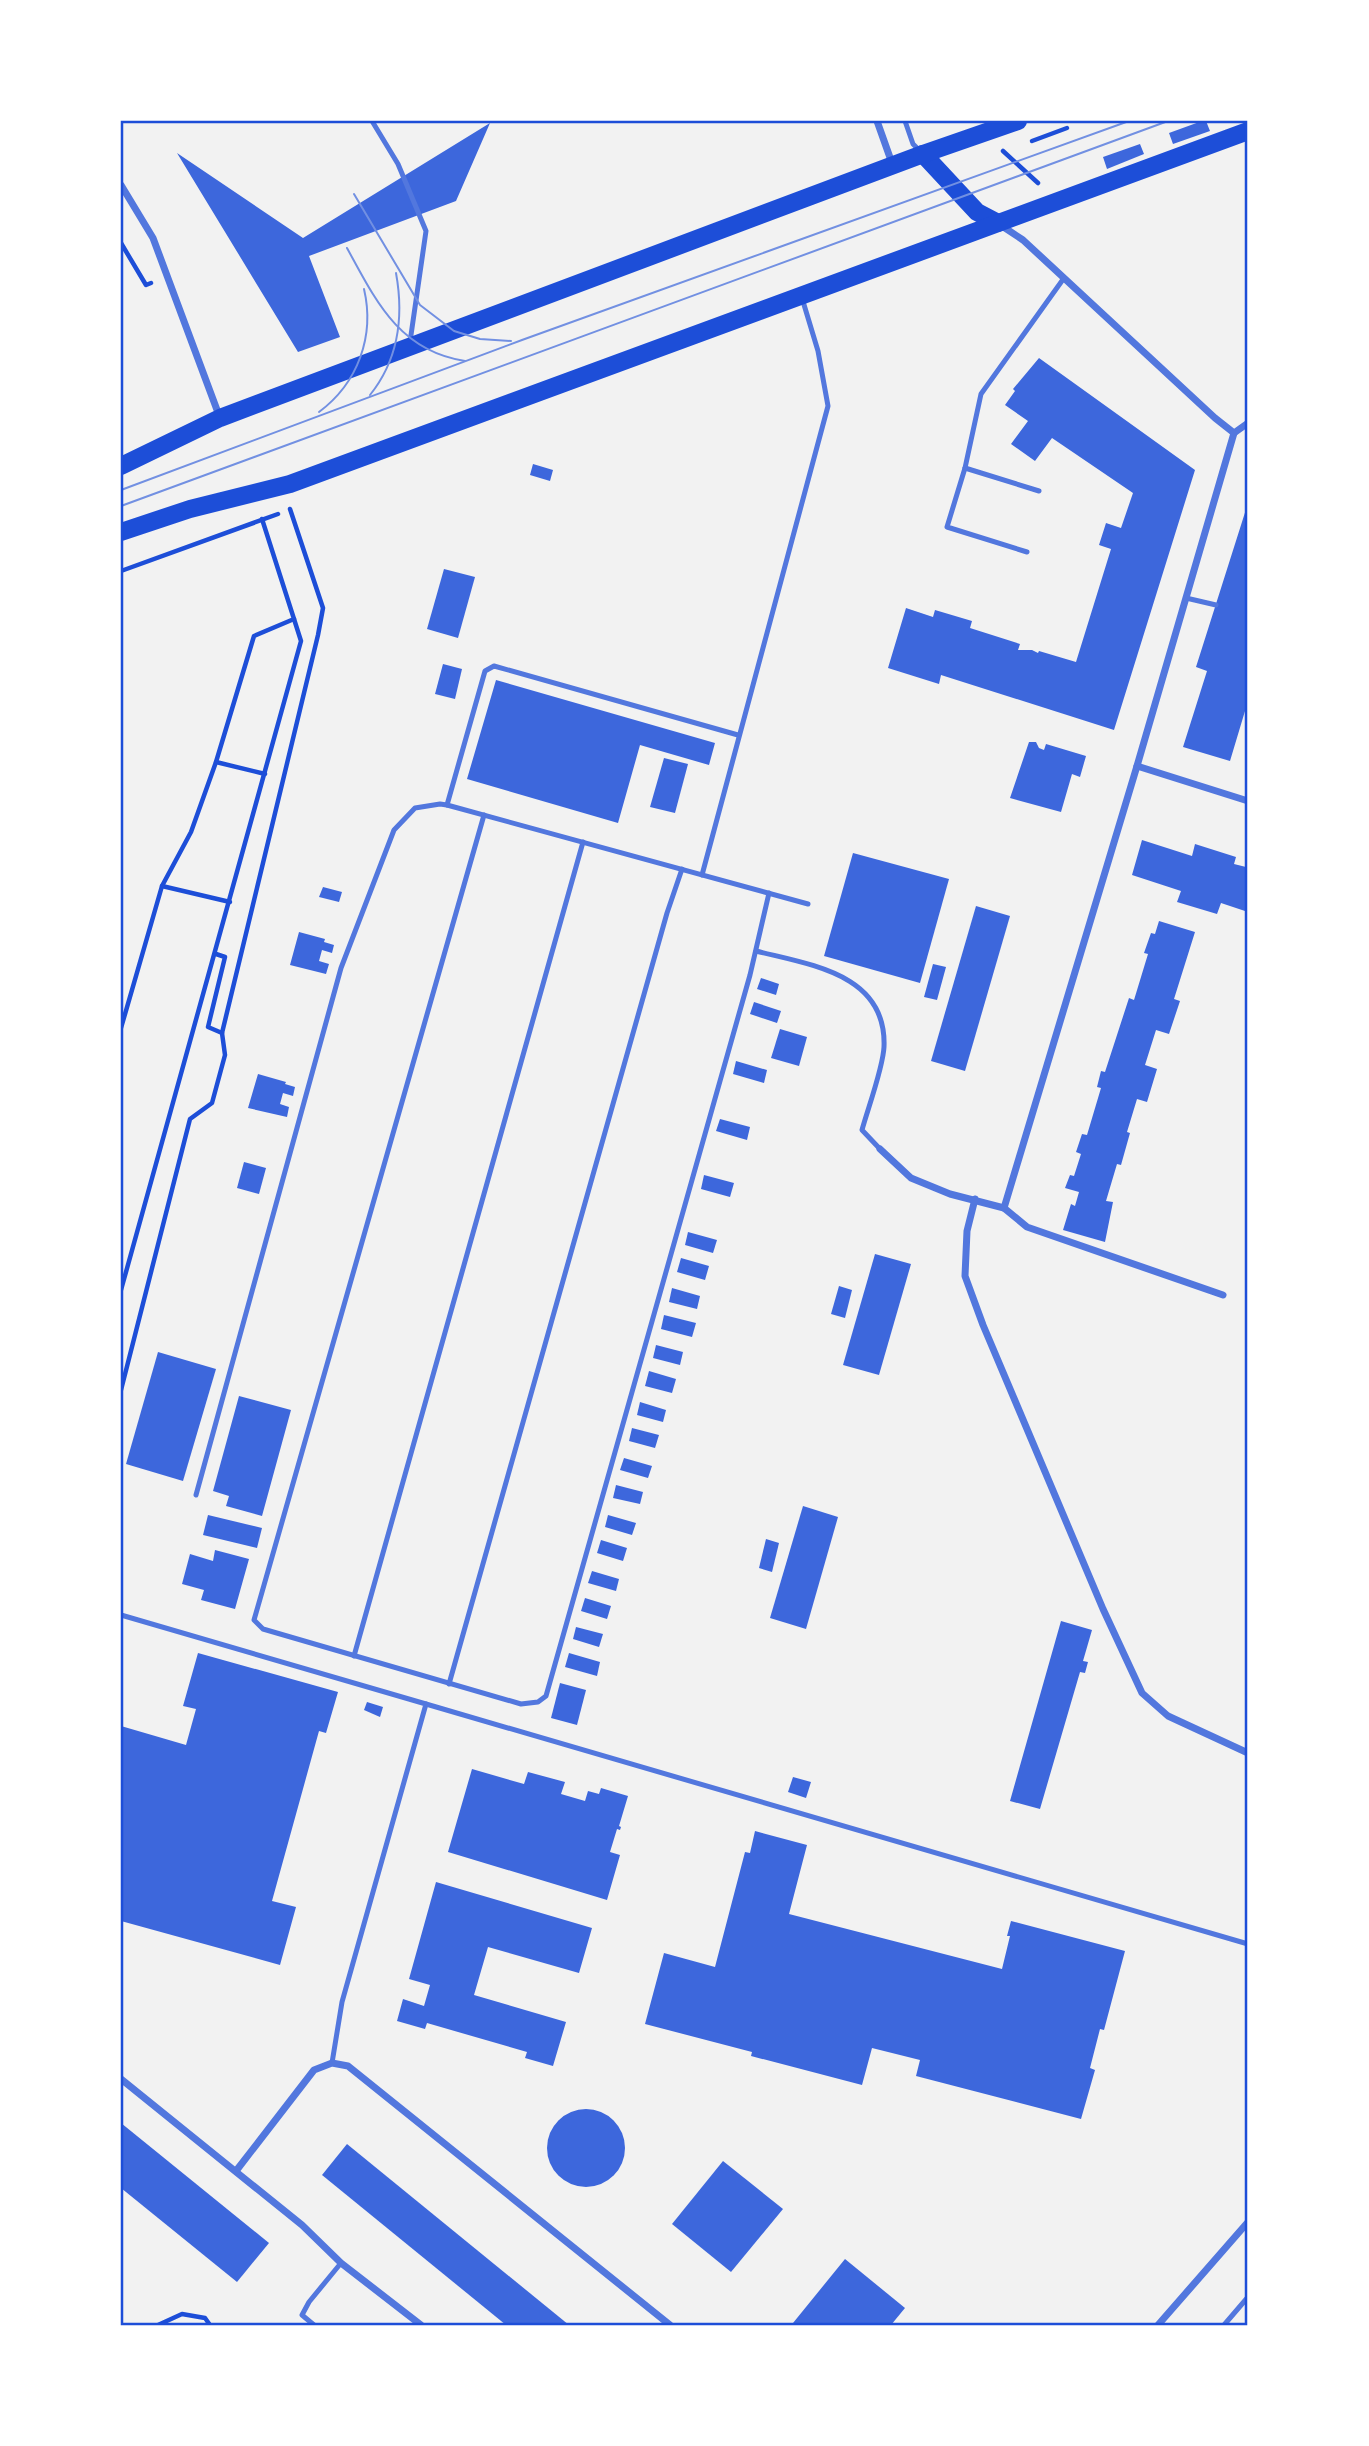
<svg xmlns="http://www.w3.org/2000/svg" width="1369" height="2446" viewBox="0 0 1369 2446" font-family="'Alegreya Sans',sans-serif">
	<rect width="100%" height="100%" fill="#f2f2f2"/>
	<g fill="#3d67dc">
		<path d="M 1202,121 L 1206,121 L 1210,131 L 1173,144 L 1169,133 Z"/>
		<path d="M 490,123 L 456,201 L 309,256 L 340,337 L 298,352 L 177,153 L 303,238 Z"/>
		<path d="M 1140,144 L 1144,154 L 1107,169 L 1103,157 Z"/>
		<path d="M 1039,358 L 1195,470 L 1114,730 L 941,675 L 939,684 L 888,668 L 906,608 L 933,617 L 935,610 L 972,621 L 970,628 L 1020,644 L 1018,650 L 1032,650 L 1038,653 L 1039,651 L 1076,662 L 1111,549 L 1099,545 L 1106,523 L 1121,528 L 1133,493 L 1052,438 L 1035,461 L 1011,444 L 1028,421 L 1005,405 L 1015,391 L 1013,389 Z"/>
		<path d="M 533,464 L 553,470 L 550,481 L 530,475 Z"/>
		<path d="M 1248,503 L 1248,701 L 1230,761 L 1183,747 L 1207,671 L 1196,667 Z"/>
		<path d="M 444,569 L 475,577 L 458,638 L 427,629 Z"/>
		<path d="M 443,664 L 462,669 L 455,699 L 435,694 Z"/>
		<path d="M 496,680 L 715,743 L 709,765 L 640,745 L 618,823 L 467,779 Z"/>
		<path d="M 1029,742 L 1036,742 L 1039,748 L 1044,750 L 1046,744 L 1086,756 L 1080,777 L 1072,774 L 1061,812 L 1010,798 Z"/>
		<path d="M 664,758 L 688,764 L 675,813 L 650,807 Z"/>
		<path d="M 1142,840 L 1192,856 L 1195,844 L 1236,857 L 1234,864 L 1246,867 L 1248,863 L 1248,912 L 1221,903 L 1217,914 L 1177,902 L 1181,891 L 1132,875 Z"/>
		<path d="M 853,853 L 949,879 L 920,983 L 824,956 Z"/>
		<path d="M 323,887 L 342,892 L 339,902 L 319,897 Z"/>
		<path d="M 976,906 L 1010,916 L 965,1071 L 931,1061 Z"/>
		<path d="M 1159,921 L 1195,932 L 1174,999 L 1180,1001 L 1169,1034 L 1156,1030 L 1145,1065 L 1157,1069 L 1147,1102 L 1137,1099 L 1127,1132 L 1130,1133 L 1121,1165 L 1117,1164 L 1106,1201 L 1113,1202 L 1105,1242 L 1063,1230 L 1071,1204 L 1075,1206 L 1079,1192 L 1065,1188 L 1070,1175 L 1074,1176 L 1081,1154 L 1076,1152 L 1082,1134 L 1087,1135 L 1101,1088 L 1097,1087 L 1101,1071 L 1105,1072 L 1129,998 L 1134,1000 L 1148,954 L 1144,953 L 1151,933 L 1155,934 Z"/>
		<path d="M 299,932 L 325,939 L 324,942 L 334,945 L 332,953 L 322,950 L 319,961 L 329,964 L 326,974 L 290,965 Z"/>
		<path d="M 933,964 L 946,967 L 937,1000 L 924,997 Z"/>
		<path d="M 761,978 L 779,984 L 776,995 L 757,989 Z"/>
		<path d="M 754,1002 L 781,1011 L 777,1023 L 750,1014 Z"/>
		<path d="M 780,1029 L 807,1037 L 799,1066 L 771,1058 Z"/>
		<path d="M 736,1061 L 767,1070 L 764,1083 L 733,1074 Z"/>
		<path d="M 258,1074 L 286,1082 L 285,1084 L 295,1087 L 293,1096 L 283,1093 L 280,1104 L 289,1107 L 287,1117 L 248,1108 Z"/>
		<path d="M 720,1119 L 750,1127 L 747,1140 L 716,1131 Z"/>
		<path d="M 244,1162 L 266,1168 L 259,1194 L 237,1188 Z"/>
		<path d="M 704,1175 L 734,1183 L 730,1197 L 701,1189 Z"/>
		<path d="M 688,1232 L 717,1240 L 713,1253 L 685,1245 Z"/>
		<path d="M 875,1254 L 911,1264 L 879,1375 L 843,1365 Z"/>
		<path d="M 681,1258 L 709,1266 L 705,1280 L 677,1272 Z"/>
		<path d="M 839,1286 L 852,1290 L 845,1318 L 831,1314 Z"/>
		<path d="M 672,1288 L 700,1296 L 697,1309 L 669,1302 Z"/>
		<path d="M 664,1315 L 696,1323 L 692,1337 L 661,1329 Z"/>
		<path d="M 656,1345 L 683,1352 L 680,1365 L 653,1358 Z"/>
		<path d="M 158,1352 L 216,1369 L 183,1481 L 126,1464 Z"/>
		<path d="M 649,1371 L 676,1379 L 672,1393 L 645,1386 Z"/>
		<path d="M 239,1396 L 291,1410 L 262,1516 L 226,1506 L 229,1496 L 213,1491 Z"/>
		<path d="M 640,1402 L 666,1410 L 663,1422 L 637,1415 Z"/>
		<path d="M 632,1428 L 659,1435 L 655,1448 L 629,1441 Z"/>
		<path d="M 624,1458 L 652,1466 L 648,1478 L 620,1470 Z"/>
		<path d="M 616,1485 L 643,1492 L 640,1504 L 613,1498 Z"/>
		<path d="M 803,1506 L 838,1517 L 806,1629 L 770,1618 Z"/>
		<path d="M 208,1515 L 262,1528 L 257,1548 L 203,1535 Z"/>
		<path d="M 608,1515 L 636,1523 L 632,1535 L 605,1527 Z"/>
		<path d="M 766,1539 L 779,1543 L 772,1572 L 759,1568 Z"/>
		<path d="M 601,1540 L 627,1548 L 623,1561 L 597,1553 Z"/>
		<path d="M 215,1550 L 249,1559 L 235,1609 L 201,1600 L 204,1590 L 182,1584 L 190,1554 L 213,1561 Z"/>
		<path d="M 592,1571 L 619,1579 L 616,1591 L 588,1583 Z"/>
		<path d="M 585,1598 L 611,1606 L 607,1619 L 581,1611 Z"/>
		<path d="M 1061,1621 L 1092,1630 L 1083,1661 L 1088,1662 L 1085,1673 L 1080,1672 L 1040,1809 L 1010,1801 Z"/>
		<path d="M 576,1627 L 603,1634 L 599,1647 L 573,1639 Z"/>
		<path d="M 198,1653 L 338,1692 L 326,1733 L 319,1731 L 272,1901 L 296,1907 L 280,1965 L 121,1921 L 121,1726 L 186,1745 L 196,1709 L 183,1706 Z"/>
		<path d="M 569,1653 L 600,1662 L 597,1676 L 565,1667 Z"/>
		<path d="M 560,1683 L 586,1690 L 577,1725 L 551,1718 Z"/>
		<path d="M 367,1702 L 383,1707 L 380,1717 L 364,1710 Z"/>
		<path d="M 472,1769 L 524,1784 L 528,1772 L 565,1782 L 561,1794 L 585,1801 L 588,1791 L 599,1794 L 601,1788 L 628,1796 L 619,1826 L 621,1827 L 620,1830 L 617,1829 L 610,1852 L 620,1855 L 607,1900 L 448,1852 Z"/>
		<path d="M 793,1777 L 811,1782 L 806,1798 L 788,1792 Z"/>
		<path d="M 755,1831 L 807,1845 L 789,1914 L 1002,1969 L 1010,1936 L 1007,1936 L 1011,1921 L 1125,1951 L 1104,2030 L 1100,2029 L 1090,2068 L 1095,2070 L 1081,2119 L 916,2076 L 920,2060 L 872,2048 L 862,2085 L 751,2056 L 752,2052 L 645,2024 L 664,1953 L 715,1967 L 745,1852 L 750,1853 Z"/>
		<path d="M 436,1882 L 592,1928 L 579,1973 L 488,1947 L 474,1995 L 566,2022 L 553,2066 L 525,2058 L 527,2052 L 427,2023 L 425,2029 L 397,2021 L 403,1999 L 424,2006 L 430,1985 L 409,1979 Z"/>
		<circle cx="586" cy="2148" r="39"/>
		<path d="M 121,2123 L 269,2243 L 237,2282 L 121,2188 Z"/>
		<path d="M 347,2144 L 569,2325 L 506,2325 L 322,2175 Z"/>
		<path d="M 723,2161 L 783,2209 L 731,2272 L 672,2224 Z"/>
		<path d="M 845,2259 L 905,2308 L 891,2325 L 796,2325 L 793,2323 Z"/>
	</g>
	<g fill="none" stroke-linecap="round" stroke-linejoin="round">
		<g stroke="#1d4ed8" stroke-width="4.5">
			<path d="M 1032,141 L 1067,128"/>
			<path d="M 1003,151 L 1038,183"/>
			<path d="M 121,243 L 146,285 L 151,283"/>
			<path d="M 121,571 L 278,514"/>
			<path d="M 216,762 L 265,774"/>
			<path d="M 162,886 L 230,902"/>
			<path d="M 216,954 L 225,957 L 208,1027 L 222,1033"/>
			<path d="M 121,1028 L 162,886 L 191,832 L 216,762 L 254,636 L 294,619 L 262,519"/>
			<path d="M 121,1290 L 301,641 L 294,619"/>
			<path d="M 121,1390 L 190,1119 L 212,1103 L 225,1055 L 222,1033 L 318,635 L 323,608 L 290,509"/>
			<path d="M 158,2325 L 182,2314 L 205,2318 L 210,2325"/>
		</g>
		<g stroke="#5277de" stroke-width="5">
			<path d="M 372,121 L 398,164 L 426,231 L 410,342"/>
			<path d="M 905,121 L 913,144 L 921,152"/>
			<path d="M 965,468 L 1039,491"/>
			<path d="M 1027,552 L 947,527 L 965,468 L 981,394 L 1064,278"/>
			<path d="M 1186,598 L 1216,605"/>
			<path d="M 447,805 L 485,671 L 494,666 L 738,735"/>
			<path d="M 484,815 L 254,1620 L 263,1629 L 521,1704 L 538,1702 L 546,1696 L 750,975 L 769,893"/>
			<path d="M 702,875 L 828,406 L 818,351 L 802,298"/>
			<path d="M 756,951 C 811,965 887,974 884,1047 C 883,1068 868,1108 862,1130 L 880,1149"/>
			<path d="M 196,1495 L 341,968 L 394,830 L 415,808 L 440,804 L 447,805 L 808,904"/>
			<path d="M 121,1615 L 426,1704 L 342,2002 L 332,2063"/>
			<path d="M 354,1656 L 583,842"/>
			<path d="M 449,1684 L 667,913 L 682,869"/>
			<path d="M 426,1704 L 1248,1944"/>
			<path d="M 314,2325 L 302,2315 L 309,2302 L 341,2263"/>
			<path d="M 1224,2325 L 1248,2297"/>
		</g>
		<g stroke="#5277de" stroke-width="7">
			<path d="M 877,121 L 893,166"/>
			<path d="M 121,185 L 153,238 L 220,418"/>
			<path d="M 999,224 L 1023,240 L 1215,418 L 1234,433 L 1248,423"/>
			<path d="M 1137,766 L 1248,801"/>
			<path d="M 880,1149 L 911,1178 L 950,1194 L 1004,1208"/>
			<path d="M 975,1199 L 967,1231 L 965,1276 L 983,1325 L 1103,1609 L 1142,1693 L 1168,1716 L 1248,1753"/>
			<path d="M 1223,1295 L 1027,1227 L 1004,1208 L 1137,766 L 1234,433"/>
			<path d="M 121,2079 L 302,2225 L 341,2263 L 421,2325"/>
			<path d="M 236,2171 L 314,2070 L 332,2063 L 348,2066 L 670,2325"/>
			<path d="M 1158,2325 L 1248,2222"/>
		</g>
		<g stroke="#1d4ed8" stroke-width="18">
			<path d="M 923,154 L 977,212 L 998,223"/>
			<path d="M 121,466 L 220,418 L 923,154 L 1018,121"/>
			<path d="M 121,532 L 190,509 L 290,484 L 1248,131"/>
		</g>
		<g stroke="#7290e2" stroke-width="2">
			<path d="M 354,194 L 420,305 L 454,331 L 480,339 L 511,341"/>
			<path d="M 347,248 C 376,301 399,351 465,361"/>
			<path d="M 370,395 C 398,360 404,317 396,273"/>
			<path d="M 319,412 C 358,383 375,336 364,289"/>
			<path d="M 121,490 L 522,340 L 1129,121"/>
			<path d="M 121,506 L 1168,121"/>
		</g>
	</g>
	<rect width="1369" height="2446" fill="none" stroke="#ffffff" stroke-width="245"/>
	<rect x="122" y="122" width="1124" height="2202" fill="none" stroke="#1d4ed8" stroke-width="2.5"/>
</svg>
